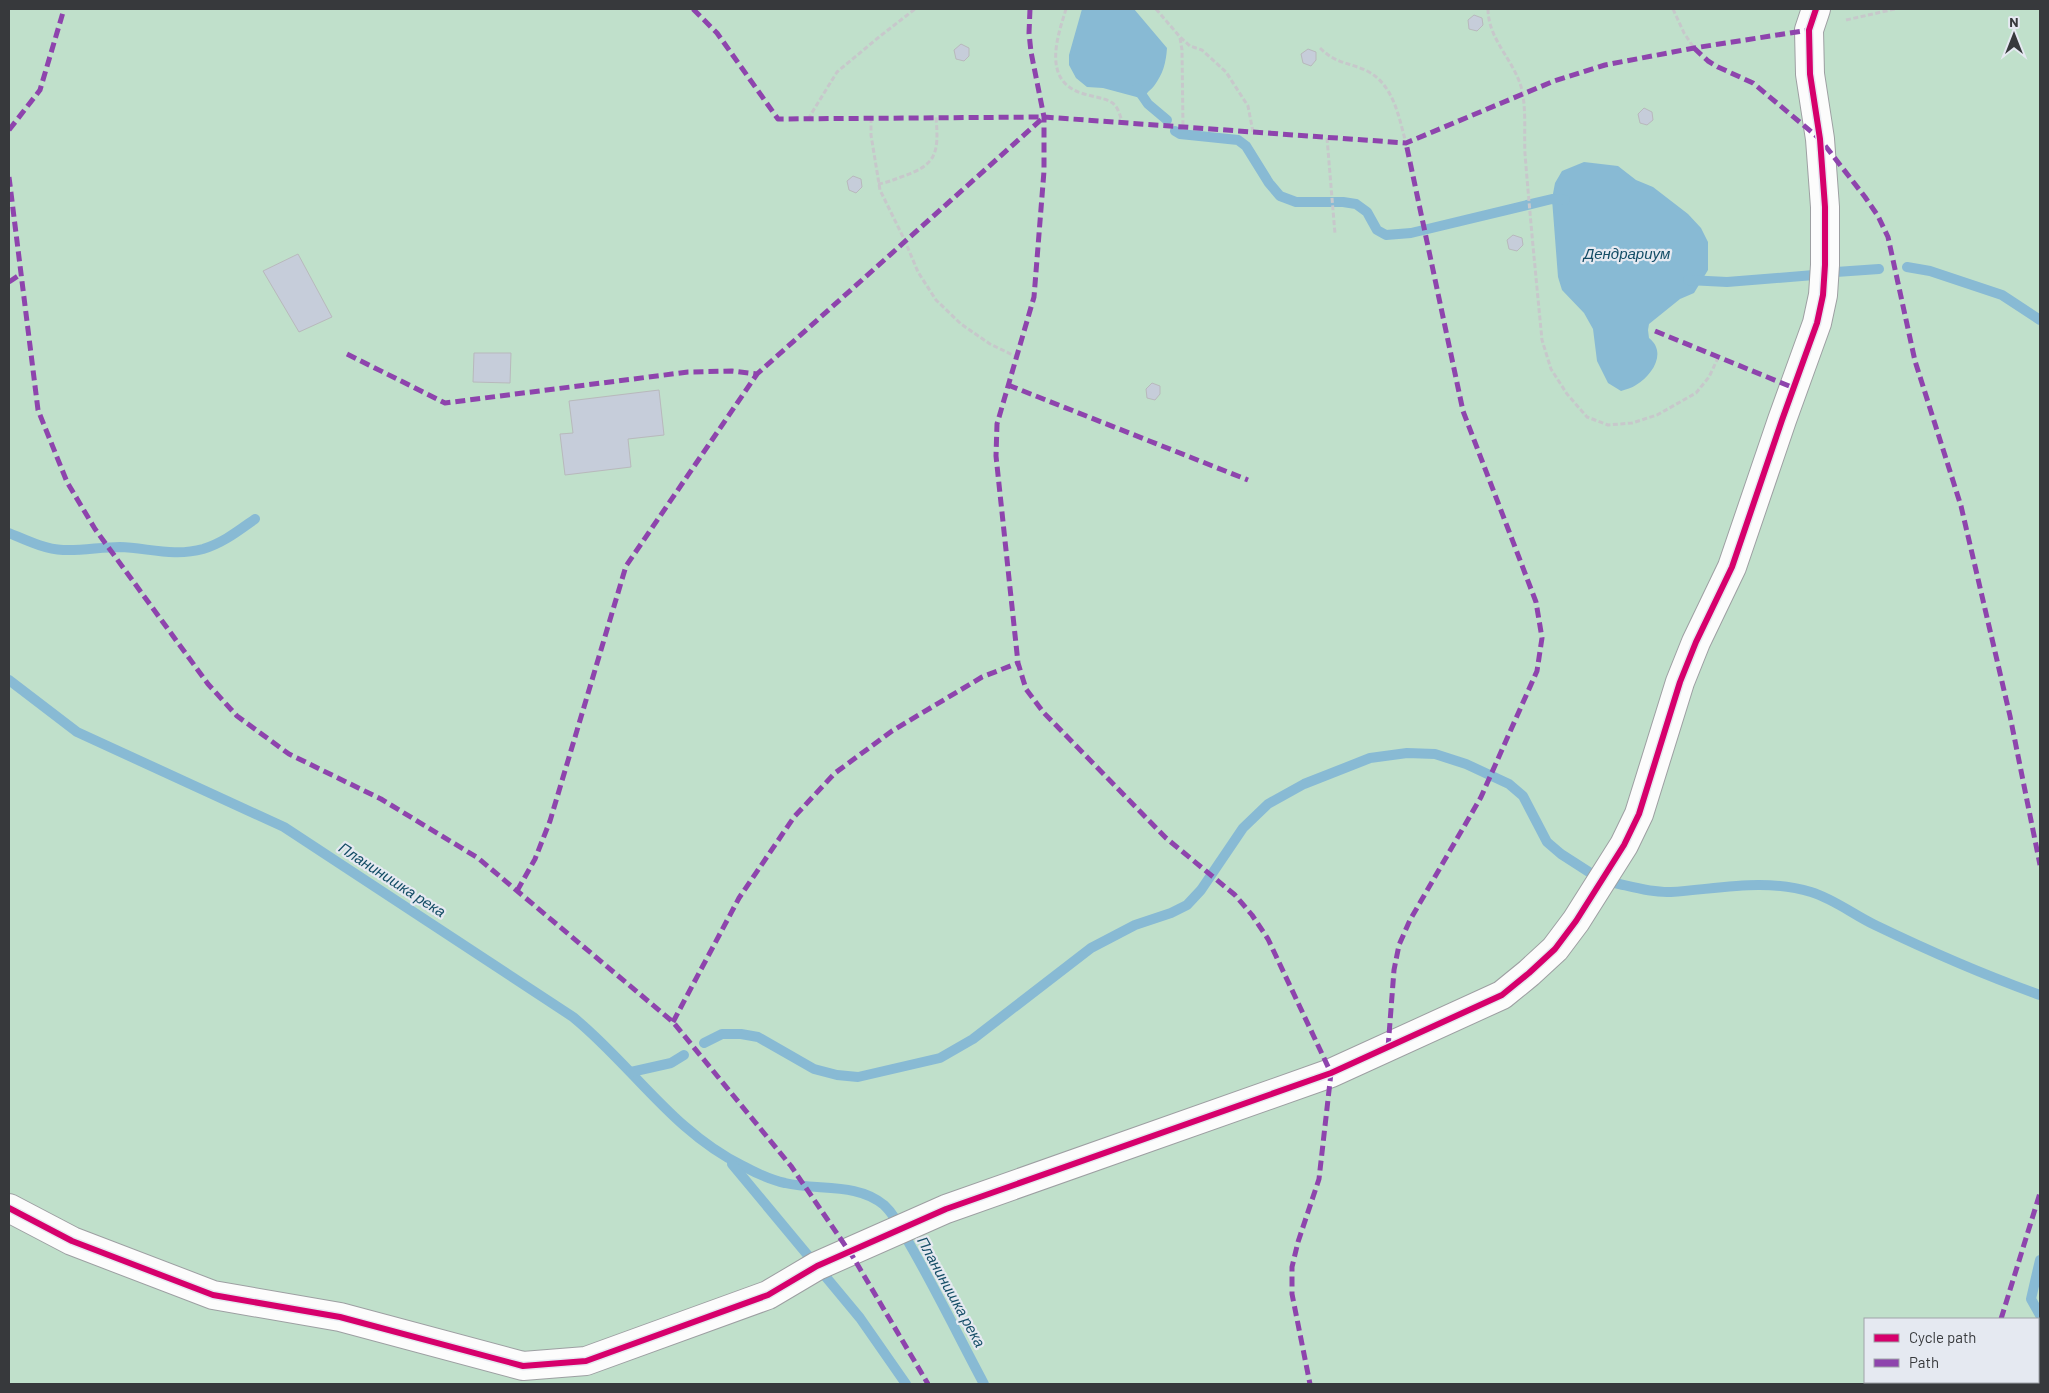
<svg xmlns="http://www.w3.org/2000/svg" width="2049" height="1393" viewBox="0 0 2049 1393" font-family="Barlow,sans-serif">
	<rect width="100%" height="100%" fill="#e8eaee"/>
	<path fill="#c0e0cb" fill-rule="evenodd" d="M 9,9 L 2040,9 L 2040,1384 L 9,1384 ZM 1865,1319 L 2038,1319 L 2038,1382 L 1865,1382 Z"/>
	<g fill="#88bad4">
		<path d="M 1082,9 L 1134,9 L 1167,48 C 1166,63 1163,74 1154,86 C 1150,91 1146,92 1144,99 L 1103,88 L 1087,87 L 1076,78 L 1069,65 L 1069,55 Z"/>
		<path d="M 1584,162 L 1618,166 L 1636,180 L 1653,187 L 1688,214 L 1701,228 L 1708,242 L 1708,270 L 1694,293 L 1680,299 L 1649,324 L 1648,330 L 1649,338 C 1667,352 1653,375 1636,385 C 1632,388 1626,389 1621,391 L 1608,383 L 1597,361 L 1593,329 L 1584,313 L 1562,290 L 1558,277 L 1552,199 L 1555,183 L 1562,171 Z"/>
	</g>
	<g fill="none" stroke-linecap="round" stroke-linejoin="round">
		<g stroke="#88bad4" stroke-width="10">
			<path d="M 1137,88 L 1148,104 L 1167,120"/>
			<path d="M 1175,131 L 1180,134 L 1238,140 L 1246,146 L 1269,183 L 1280,196 L 1296,202 L 1343,202 L 1356,204 L 1367,212 L 1377,230 L 1386,235 L 1411,233 L 1552,199 L 1565,200"/>
			<path d="M 1907,267 L 1930,271 L 2002,295 L 2040,320"/>
			<path d="M 1836,272 L 1879,269"/>
			<path d="M 1688,280 L 1727,282 L 1814,275"/>
			<path d="M 9,533 C 26,540 44,549 63,550 C 82,551 101,547 120,547 C 148,548 174,557 203,549 C 223,543 238,531 255,519"/>
			<path d="M 9,680 L 77,732 L 284,827 L 573,1017 C 632,1065 672,1131 743,1166 C 756,1173 771,1180 785,1183 C 817,1191 857,1182 884,1205 C 897,1217 904,1235 913,1250 C 938,1294 960,1339 984,1384"/>
			<path d="M 1615,883 C 1633,887 1653,893 1671,892 C 1718,889 1765,878 1811,892 C 1834,899 1854,915 1875,925 C 1929,951 1984,975 2040,995"/>
			<path d="M 704,1043 L 722,1034 L 741,1034 L 758,1037 L 814,1069 L 837,1075 L 858,1077 L 940,1058 L 973,1039 L 1091,948 L 1135,925 L 1171,913 L 1187,905 L 1201,890 L 1243,828 L 1268,804 L 1304,784 L 1370,758 L 1407,753 L 1435,754 L 1466,764 L 1509,784 L 1523,796 L 1547,842 L 1561,854 L 1589,872"/>
			<path d="M 631,1072 L 671,1063 L 684,1055"/>
			<path d="M 732,1164 L 860,1318 L 906,1384"/>
			<path d="M 2040,1260 L 2031,1299 L 2040,1315"/>
		</g>
	</g>
	<g fill="#c6cdda" stroke="#b8b9bc">
		<path d="M 1474,15 L 1482,18 L 1483,25 L 1477,31 L 1469,29 L 1468,20 Z"/>
		<path d="M 961,44 L 969,48 L 969,56 L 964,61 L 956,59 L 954,50 Z"/>
		<path d="M 1308,49 L 1316,52 L 1316,60 L 1311,66 L 1303,63 L 1301,54 Z"/>
		<path d="M 1644,108 L 1652,112 L 1653,120 L 1647,125 L 1640,123 L 1638,114 Z"/>
		<path d="M 853,176 L 861,179 L 862,187 L 856,193 L 849,190 L 847,181 Z"/>
		<path d="M 1513,235 L 1522,238 L 1523,245 L 1517,251 L 1509,249 L 1507,240 Z"/>
		<path d="M 298,254 L 332,317 L 299,332 L 263,271 Z"/>
		<path d="M 474,353 L 511,353 L 510,383 L 473,382 Z"/>
		<path d="M 1152,383 L 1160,386 L 1160,394 L 1155,400 L 1147,398 L 1146,389 Z"/>
		<path d="M 659,390 L 664,435 L 628,439 L 631,467 L 565,475 L 560,434 L 573,433 L 569,401 Z"/>
	</g>
	<g fill="none" stroke-linecap="round" stroke-linejoin="round">
		<g stroke="#9d9fa2" stroke-width="30">
			<path id="minor" d="M 9,1208 L 72,1241 L 213,1295 L 340,1317 L 523,1366 L 586,1361 L 768,1295 L 817,1266 L 946,1209 L 1331,1073 L 1502,995 L 1529,973 L 1555,949 L 1576,921 L 1624,845 L 1639,814 L 1680,682 L 1696,642 L 1732,567 L 1782,420 L 1817,323 L 1823,295 L 1825,265 L 1825,207 L 1820,139 L 1810,74 L 1809,30 L 1816,9"/>
		</g>
		<g stroke="#c7c8cb" stroke-width="3" stroke-dasharray="5 2.5" stroke-linecap="butt">
			<path d="M 1066,9 C 1058,35 1044,74 1074,90 C 1085,96 1103,97 1111,102 C 1118,106 1120,115 1122,122"/>
			<path d="M 1156,9 L 1180,37 L 1190,46 L 1202,50 L 1226,72 L 1248,106 L 1253,132"/>
			<path d="M 1488,9 C 1488,42 1519,64 1523,96 C 1526,115 1524,135 1525,154 C 1530,216 1536,278 1542,340 L 1551,369 L 1567,394 L 1587,417 L 1608,425 L 1632,423 L 1657,415 L 1696,393 L 1709,377 L 1718,358"/>
			<path d="M 1673,9 L 1684,33 L 1694,48"/>
			<path d="M 1846,20 L 1895,9"/>
			<path d="M 1180,38 L 1182,50 L 1183,127"/>
			<path d="M 1320,48 C 1337,65 1350,62 1369,72 C 1394,86 1399,118 1406,143"/>
			<path d="M 871,118 L 871,135 L 880,190 L 905,241 L 918,272 L 936,300 L 961,324 L 990,344 L 1017,357"/>
			<path d="M 808,119 L 837,72 L 879,37 L 915,9"/>
			<path d="M 1327,138 L 1335,234"/>
			<path d="M 878,184 C 886,183 893,180 901,177 C 937,165 939,153 936,117"/>
		</g>
		<use href="#minor" stroke="#fcfcfc" stroke-width="28"/>
		<g stroke="#8e44ad" stroke-width="5" stroke-dasharray="10 5" stroke-linecap="butt">
			<path d="M 693,9 L 717,33 L 778,119 L 1044,117 L 1406,143 L 1554,81 L 1605,65 L 1694,48 L 1809,30"/>
			<path d="M 1030,9 L 1029,33 L 1031,52 L 1044,117 L 1044,171 L 1034,297 L 997,424 L 996,456 L 1018,663 L 1026,689 L 1044,713 L 1166,838 L 1235,895 L 1252,915 L 1268,939 L 1331,1073 L 1319,1179 L 1298,1242 L 1292,1267 L 1292,1294 L 1310,1384"/>
			<path d="M 1694,48 L 1708,61 L 1718,67 L 1753,83 L 1820,139 L 1865,197 L 1878,216 L 1888,237 L 1915,361 L 1961,506 L 2010,716 L 2040,865"/>
			<path d="M 9,130 L 40,90 L 64,9"/>
			<path d="M 9,177 L 38,410 L 67,482 L 95,529 L 208,684 L 237,716 L 289,754 L 381,799 L 478,858 L 673,1022 L 791,1166 L 853,1257 L 928,1384"/>
			<path d="M 9,282 L 21,274"/>
			<path d="M 1655,331 L 1794,388"/>
			<path d="M 347,354 L 445,403 L 688,372 L 732,371 L 757,374 L 1044,117"/>
			<path d="M 1008,385 L 1248,480"/>
			<path d="M 517,891 L 535,859 L 550,821 L 626,566 L 757,374"/>
			<path d="M 673,1022 L 739,898 L 794,817 L 835,773 L 892,731 L 982,677 L 1018,663"/>
			<path d="M 1388,1048 L 1394,970 L 1399,945 L 1410,920 L 1481,797 L 1537,671 L 1542,638 L 1536,602 L 1463,411 L 1406,143"/>
			<path d="M 2001,1319 L 2040,1193"/>
			<path d="M 1981,1384 L 1982,1382"/>
		</g>
		<g stroke="#e5e9f1" stroke-width="9">
			<path id="cycleway" d="M 9,1208 L 72,1241 L 213,1295 L 340,1317 L 523,1366 L 586,1361 L 768,1295 L 817,1266 L 946,1209 L 1331,1073 L 1502,995 L 1529,973 L 1555,949 L 1576,921 L 1624,845 L 1639,814 L 1680,682 L 1696,642 L 1732,567 L 1782,420 L 1817,323 L 1823,295 L 1825,265 L 1825,207 L 1820,139 L 1810,74 L 1809,30 L 1816,9"/>
		</g>
		<use href="#cycleway" stroke="#d6006c" stroke-width="6"/>
	</g>
	<g text-anchor="middle" stroke-width="4.5" stroke-linejoin="round" paint-order="stroke">
		<g font-size="15" font-style="italic" fill="#144d66" stroke="#e5e9f1">
			<text x="1627" y="259">Дендрариум</text>
			<text transform="translate(392 880) rotate(33)" y="5">Планинишка река</text>
			<text transform="translate(951 1292) rotate(61)" y="5">Планинишка река</text>
		</g>
	</g>
	<rect width="2049" height="1393" fill="none" stroke="#37393c" stroke-width="20"/>
	<rect x="1864" y="1318" width="175" height="65" fill="#e5e9f1" stroke="#9fa3a9"/>
	<rect x="1874" y="1334" width="25" height="8" fill="#d6006c" stroke="#9fa3a9"/>
	<text x="1909" y="1343" font-size="15" fill="#37393c">Cycle path</text>
	<rect x="1874" y="1359" width="25" height="8" fill="#8e44ad" stroke="#9fa3a9"/>
	<text x="1909" y="1368" font-size="15" fill="#37393c">Path</text>
	<g transform="translate(2014 35)" stroke="#e5e9f1" stroke-width="4" paint-order="stroke">
	<path d="M0-4L9 19L0 12L-9 19Z" fill="#37393c"/>
	<text y="-8" font-size="14" font-weight="bold" text-anchor="middle" fill="#37393c">N</text>
	</g>
</svg>
